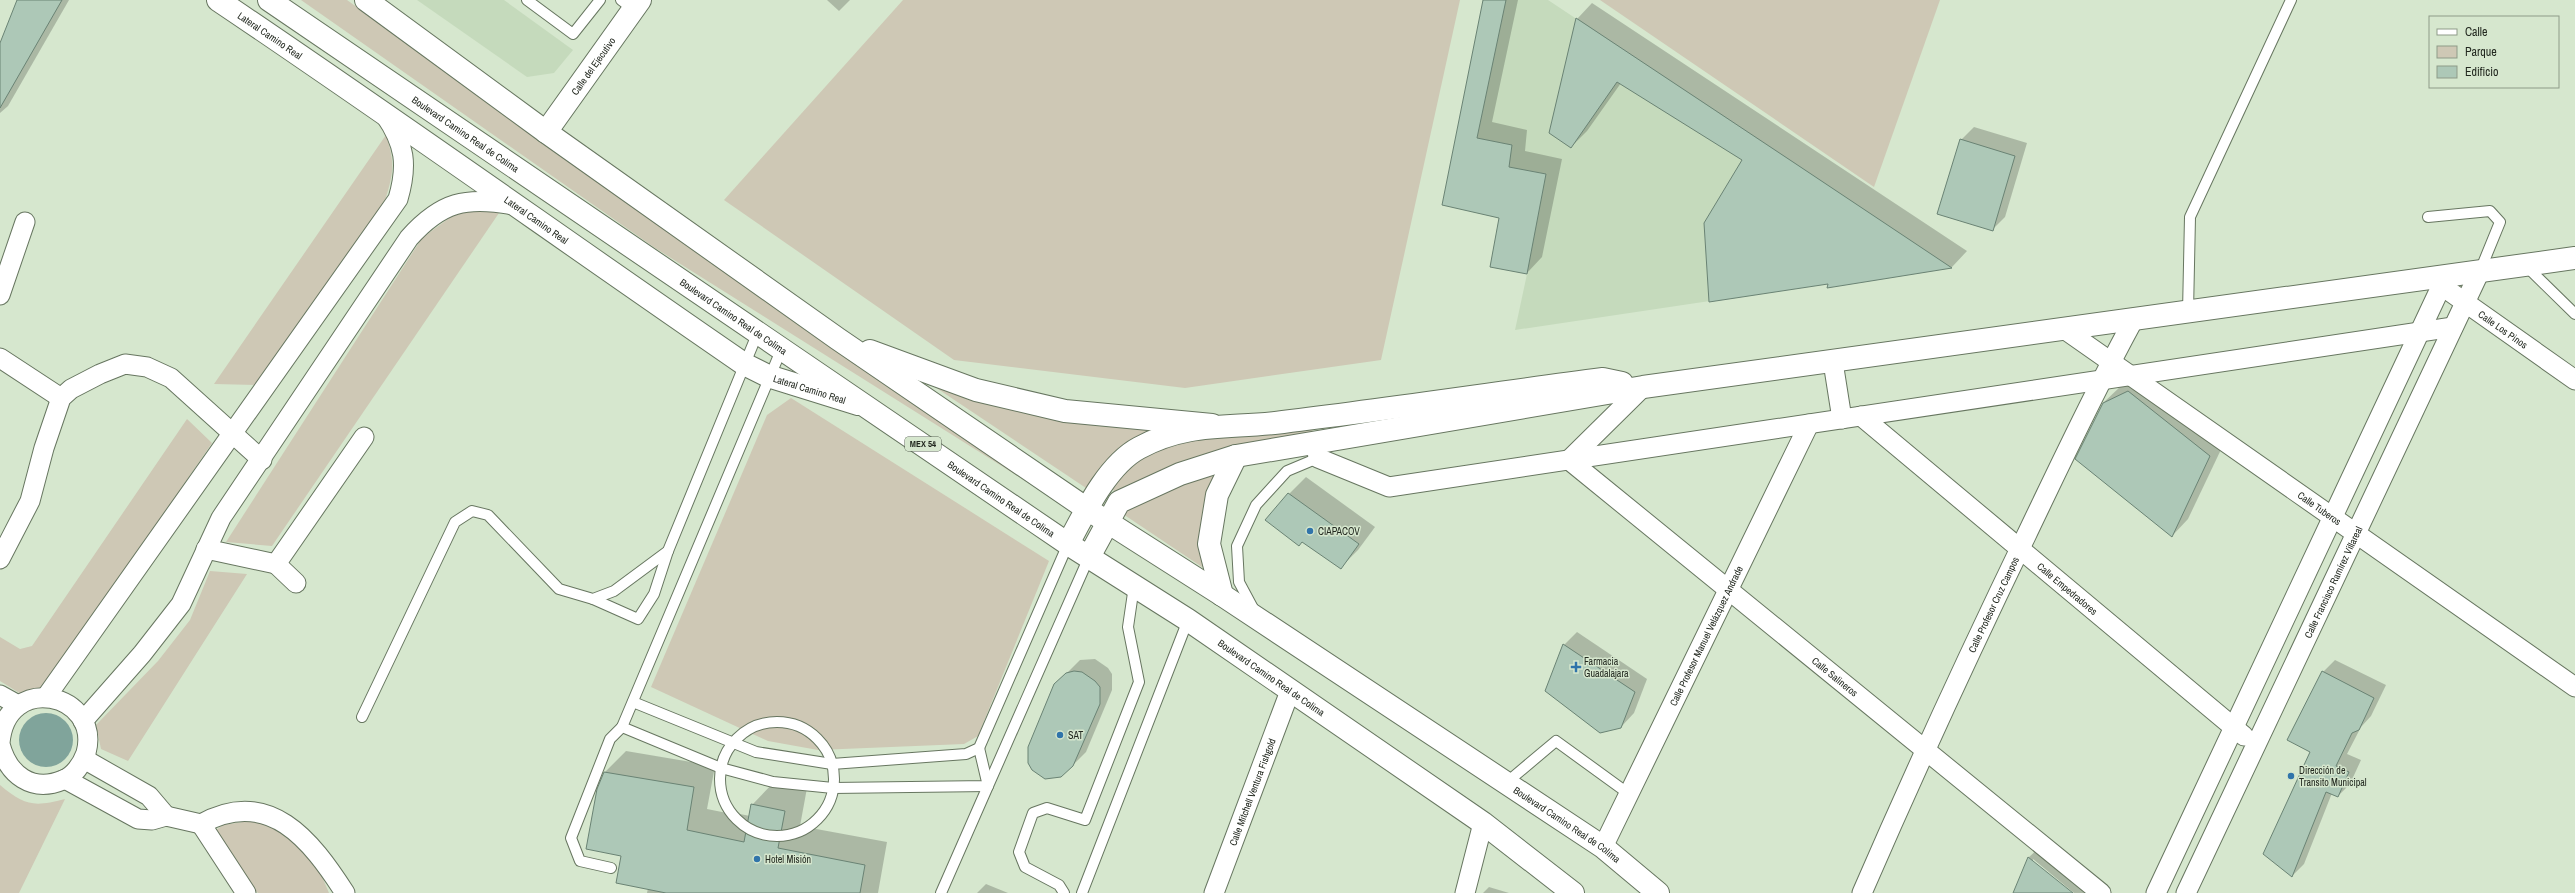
<svg xmlns="http://www.w3.org/2000/svg" width="2575" height="893" viewBox="0 0 2575 893" font-family="'Archivo Narrow',sans-serif">
	<rect width="100%" height="100%" fill="#d6e7ce"/>
	<g fill="#c5dabc">
		<path d="M 417,0 L 504,0 L 573,50 L 554,73 L 527,77 Z"/>
		<path d="M 1483,0 L 1548,0 L 1799,167 L 1797,288 L 1515,330 L 1527,274 L 1490,267 L 1499,218 L 1443,205 Z"/>
	</g>
	<g fill="#cec8b5">
		<path d="M 301,0 L 347,0 L 713,264 L 1051,497 L 655,248 Z"/>
		<path d="M 903,0 L 1460,0 L 1381,360 L 1185,388 L 954,360 L 724,200 Z"/>
		<path d="M 1600,0 L 1940,0 L 1874,187 Z"/>
		<path d="M 386,135 C 396,165 393,174 384,204 L 256,385 L 214,384 Z"/>
		<path d="M 475,209 L 499,213 L 272,546 L 226,542 L 422,238 L 452,216 Z"/>
		<path d="M 914,373 L 1159,431 L 1089,490 Z"/>
		<path d="M 791,398 L 1049,561 L 978,736 L 964,744 L 818,750 L 768,741 L 651,687 L 767,415 Z"/>
		<path d="M 187,419 L 212,443 L 45,688 L 21,694 L 0,681 L 0,637 L 20,649 L 32,646 Z"/>
		<path d="M 1312,426 L 1313,435 L 1120,494 L 1111,489 C 1119,478 1127,468 1138,459 C 1170,435 1268,431 1312,426 Z"/>
		<path d="M 1221,469 L 1205,569 L 1120,512 L 1184,481 Z"/>
		<path d="M 210,571 L 247,574 L 128,761 L 101,749 L 96,725 L 158,661 L 190,620 Z"/>
		<path d="M 0,785 C 25,806 34,807 65,799 L 19,893 L 0,893 Z"/>
		<path d="M 249,821 L 279,826 L 318,867 L 329,893 L 258,893 L 252,888 L 216,830 L 223,825 Z"/>
	</g>
	<circle fill="#80a49b" cx="46" cy="740" r="27"/>
	<g fill="#0003">
		<path d="M 18,0 L 69,0 L 8,106 L 0,113 L 0,46 Z"/>
		<path d="M 827,0 L 850,0 L 839,11 Z"/>
		<path d="M 1484,0 L 1518,0 L 1492,122 L 1527,130 L 1525,151 L 1562,159 L 1542,257 L 1527,273 L 1501,217 L 1444,204 Z"/>
		<path d="M 1592,3 L 1967,251 L 1952,267 L 1828,286 L 1829,282 L 1744,159 L 1621,83 L 1587,131 L 1571,147 L 1577,19 Z"/>
		<path d="M 1974,127 L 2027,143 L 2005,217 L 1992,230 L 1961,140 Z"/>
		<path d="M 2145,375 L 2226,439 L 2188,519 L 2172,536 L 2103,403 L 2121,386 Z"/>
		<path d="M 1306,477 L 1375,527 L 1358,550 L 1341,567 L 1289,494 Z"/>
		<path d="M 1577,632 L 1647,679 L 1634,713 L 1621,727 L 1547,690 L 1564,645 Z"/>
		<path d="M 1095,659 L 1108,668 L 1112,674 L 1112,690 L 1086,752 L 1072,766 L 1055,685 L 1080,660 Z"/>
		<path d="M 2335,660 L 2386,685 L 2371,716 L 2361,727 L 2347,754 L 2361,760 L 2350,784 L 2338,796 L 2332,793 L 2304,864 L 2292,876 L 2323,672 Z"/>
		<path d="M 626,751 L 715,766 L 707,809 L 732,814 L 731,817 L 735,813 L 750,816 L 752,805 L 774,782 L 807,788 L 800,826 L 887,842 L 878,893 L 647,893 L 648,888 L 622,855 L 605,772 Z"/>
		<path d="M 2042,845 L 2102,893 L 2074,893 L 2033,859 L 2033,862 L 2071,893 L 2014,893 L 2029,857 Z"/>
		<path d="M 986,884 L 1008,893 L 977,893 Z"/>
		<path d="M 1489,887 L 1509,893 L 1483,893 Z"/>
	</g>
	<g fill="#adc8b7" stroke="#6a8374">
		<path d="M 17,0 L 62,0 L 0,108 L 0,43 Z"/>
		<path d="M 1483,0 L 1506,0 L 1477,138 L 1512,145 L 1509,167 L 1546,174 L 1527,274 L 1490,267 L 1499,218 L 1442,205 Z"/>
		<path d="M 1576,18 L 1796,164 L 1952,268 L 1827,288 L 1828,284 L 1709,302 L 1704,223 L 1742,160 L 1617,82 L 1571,148 L 1549,133 Z"/>
		<path d="M 1960,139 L 2015,156 L 1993,231 L 1937,214 Z"/>
		<path d="M 2128,391 L 2210,456 L 2172,537 L 2075,459 L 2103,403 Z"/>
		<path d="M 1288,493 L 1359,544 L 1341,569 L 1302,542 L 1299,546 L 1265,520 Z"/>
		<path d="M 1563,644 L 1635,692 L 1621,728 L 1600,733 L 1545,691 Z"/>
		<path d="M 1074,671 L 1082,672 L 1095,681 L 1100,687 L 1100,704 L 1073,766 L 1061,777 L 1045,779 L 1032,770 L 1028,763 L 1028,747 L 1054,684 L 1066,673 Z"/>
		<path d="M 2322,671 L 2374,698 L 2359,730 L 2352,733 L 2336,766 L 2349,772 L 2338,797 L 2326,792 L 2292,877 L 2263,854 L 2310,752 L 2287,740 Z"/>
		<path d="M 604,772 L 694,787 L 687,830 L 744,842 L 751,804 L 785,811 L 778,848 L 865,865 L 860,893 L 666,893 L 616,883 L 621,856 L 586,849 L 597,789 Z"/>
		<path d="M 2028,857 L 2073,893 L 2013,893 Z"/>
	</g>
	<g fill="none" stroke-linecap="round" stroke-linejoin="round">
		<g stroke="#677660" stroke-width="12">
			<g id="service">
				<path d="M 527,0 L 573,34 L 600,0"/>
				<path d="M 621,0 L 633,9"/>
				<path d="M 2428,217 L 2490,211 L 2500,222 L 2480,271"/>
				<path d="M 2526,266 L 2575,314"/>
				<path d="M 2188,312 L 2190,217 L 2291,0"/>
				<path d="M 782,348 L 622,727 L 721,768 L 773,782 L 833,788 L 988,786 L 1089,557"/>
				<path d="M 593,599 L 638,619 L 654,594 L 668,551"/>
				<path d="M 1254,610 L 1239,582 L 1237,546 L 1256,505 L 1287,471 L 1318,458"/>
				<path d="M 633,702 L 756,752 L 832,764 L 966,754 L 979,748 L 1068,544"/>
				<path d="M 362,717 L 455,522 L 472,511 L 488,515 L 559,589 L 593,599 L 614,591 L 668,551 L 758,332"/>
				<circle cx="777" cy="779" r="57"/>
				<path d="M 1506,783 L 1556,741 L 1629,794"/>
				<path d="M 611,868 L 580,861 L 571,838 L 610,739 L 622,727"/>
				<path d="M 941,893 L 988,786 L 979,748"/>
				<path d="M 1064,893 L 1059,885 L 1025,867 L 1019,852 L 1033,813 L 1047,808 L 1085,820 L 1139,682 L 1128,627 L 1134,586"/>
				<path d="M 1082,893 L 1188,620"/>
			</g>
		</g>
		<g stroke="#677660" stroke-width="21">
			<g id="minor">
				<path id="s1" d="M 2432,279 L 2575,380"/>
				<path d="M 0,295 L 25,222"/>
				<path id="s2" d="M 2064,329 L 2575,687"/>
				<path d="M 0,358 L 61,398"/>
				<path d="M 1833,362 L 1842,419"/>
				<path id="s3" d="M 1643,387 L 1569,460 L 2101,893"/>
				<path id="s4" d="M 1861,416 L 2244,736"/>
				<path d="M 1316,442 L 1318,458 L 1389,487 L 2453,327"/>
				<path d="M 206,549 L 276,564 L 364,437"/>
				<path d="M 0,559 L 30,501 L 44,448 L 61,398 L 71,389 L 100,374 L 125,364 L 147,367 L 171,378 L 262,460"/>
				<path d="M 276,564 L 296,583"/>
				<path d="M 0,695 L 18,705"/>
				<path d="M 46,697 L 398,199 C 408,165 405,144 385,115"/>
				<path d="M 83,721 L 142,654 L 181,604 L 221,518 L 409,238 C 441,202 466,196 513,205"/>
				<path d="M 0,743 C 6,671 102,693 86,753 C 82,764 74,776 63,780 C 32,793 8,775 0,744"/>
				<path d="M 84,759 L 149,796 L 166,816"/>
				<path d="M 65,779 L 138,819 L 152,820 L 166,816 L 201,824 C 269,786 311,840 345,893"/>
				<path d="M 201,824 L 246,893"/>
				<path id="s5" d="M 1603,847 L 1809,424"/>
				<path id="s6" d="M 1214,893 L 1290,691"/>
				<path d="M 1465,893 L 1483,823"/>
				<path id="s7" d="M 1862,893 C 1914,773 1969,654 2026,536 C 2061,463 2095,390 2134,319"/>
				<path d="M 2156,893 L 2446,276"/>
				<path id="s8" d="M 2186,893 L 2480,271"/>
			</g>
		</g>
		<g stroke="#677660" stroke-width="24">
			<g id="tertiary">
				<path id="s9" d="M 218,0 C 395,119 568,243 744,364 L 768,376 L 858,404"/>
				<path id="s10" d="M 546,132 L 640,0"/>
				<path d="M 1068,544 C 1084,514 1107,465 1139,448 C 1188,421 1231,429 1283,422 C 1390,409 1496,393 1603,379 L 1622,383"/>
				<path d="M 1089,557 L 1119,502 L 1180,474 L 1236,456 L 1643,387 L 2575,258"/>
			</g>
		</g>
		<g stroke="#677660" stroke-width="24">
			<g id="primary">
				<path id="s11" d="M 269,0 L 1068,544 L 1188,620 L 1483,823 L 1573,893"/>
				<path id="s12" d="M 366,0 L 546,132 L 838,339 L 1087,509 L 1222,595 L 1603,847 L 1658,893"/>
				<path d="M 870,351 L 976,390 L 1065,411 L 1212,425"/>
				<path d="M 1222,595 L 1209,544 L 1217,495 L 1236,456"/>
			</g>
		</g>
		<use href="#service" stroke="#fff" stroke-width="10"/>
		<use href="#minor" stroke="#fff" stroke-width="19"/>
		<use href="#tertiary" stroke="#fff" stroke-width="22"/>
		<use href="#primary" stroke="#fff" stroke-width="22"/>
	</g>
	<g fill="#3074aa" stroke="#d6e7ce" stroke-width="1.5">
		<circle cx="1310" cy="531" r="4"/>
		<path d="M1574 661h4v4h4v4h-4v4h-4v-4h-4v-4h4z"/>
		<circle cx="1060" cy="735" r="4"/>
		<circle cx="2291" cy="776" r="4"/>
		<circle cx="757" cy="859" r="4"/>
	</g>
	<g text-anchor="middle" stroke-width="3" stroke-linejoin="round" paint-order="stroke">
		<rect fill="#d6e7ce" stroke="#596254" stroke-width="1" x="905" y="437" width="36" height="14" rx="3"/>
		<g font-size="9" font-weight="bold" fill="#232920">
			<text x="923" y="447">MEX 54</text>
		</g>
		<g font-size="10" fill="#232920" stroke="#d6e7ce">
			<text dy="4" stroke="none"><textPath href="#s9" startOffset="63">Lateral Camino Real</textPath></text>
			<text dy="4" stroke="none"><textPath href="#s10" startOffset="81">Calle del Ejecutivo</textPath></text>
			<text dy="4" stroke="none"><textPath href="#s11" startOffset="238">Boulevard Camino Real de Colima</textPath></text>
			<text dy="4" stroke="none"><textPath href="#s9" startOffset="387">Lateral Camino Real</textPath></text>
			<text dy="4" stroke="none"><textPath href="#s11" startOffset="562">Boulevard Camino Real de Colima</textPath></text>
			<text dy="4" stroke="none"><textPath href="#s1" startOffset="87">Calle Los Pinos</textPath></text>
			<text dy="4" stroke="none"><textPath href="#s9" startOffset="710">Lateral Camino Real</textPath></text>
			<text dy="4" stroke="none"><textPath href="#s11" startOffset="886">Boulevard Camino Real de Colima</textPath></text>
			<text dy="4" stroke="none"><textPath href="#s2" startOffset="312">Calle Tuberos</textPath></text>
			<text dy="4" stroke="none"><textPath href="#s8" startOffset="344">Calle Francisco Ramírez Villareal</textPath></text>
			<text dy="4" stroke="none"><textPath href="#s4" startOffset="269">Calle Empedradores</textPath></text>
			<text dy="4" stroke="none"><textPath href="#s7" startOffset="317">Calle Profesor Cruz Campos</textPath></text>
			<text dy="4" stroke="none"><textPath href="#s5" startOffset="235">Calle Profesor Manuel Velázquez Andrade</textPath></text>
			<text dy="4" stroke="none"><textPath href="#s3" startOffset="447">Calle Salineros</textPath></text>
			<text dy="4" stroke="none"><textPath href="#s11" startOffset="1210">Boulevard Camino Real de Colima</textPath></text>
			<text dy="4" stroke="none"><textPath href="#s6" startOffset="108">Calle Mitchell Ventura Fishgold</textPath></text>
			<text dy="4" stroke="none"><textPath href="#s12" startOffset="1457">Boulevard Camino Real de Colima</textPath></text>
		</g>
		<g font-size="10" fill="#232920" stroke="#d6e7ce" text-anchor="start">
			<text x="1318" y="535">CIAPACOV</text>
			<text x="1584" y="665">Farmacia<tspan x="1584" dy="12">Guadalajara</tspan></text>
			<text x="1068" y="739">SAT</text>
			<text x="2299" y="774">Dirección de<tspan x="2299" dy="12">Transito Municipal</tspan></text>
			<text x="765" y="863">Hotel Misión</text>
		</g>
	</g>
	<rect x="2429" y="16" width="130" height="72" fill="#d6e7ce" stroke="#8e9b88"/>
	<rect x="2437" y="29" width="20" height="6" fill="#ffffff" stroke="#8e9b88"/>
	<text x="2465" y="36" font-size="12" fill="#232920">Calle</text>
	<rect x="2437" y="46" width="20" height="12" fill="#cec8b5" stroke="#8e9b88"/>
	<text x="2465" y="56" font-size="12" fill="#232920">Parque</text>
	<rect x="2437" y="66" width="20" height="12" fill="#adc8b7" stroke="#8e9b88"/>
	<text x="2465" y="76" font-size="12" fill="#232920">Edificio</text>
</svg>
